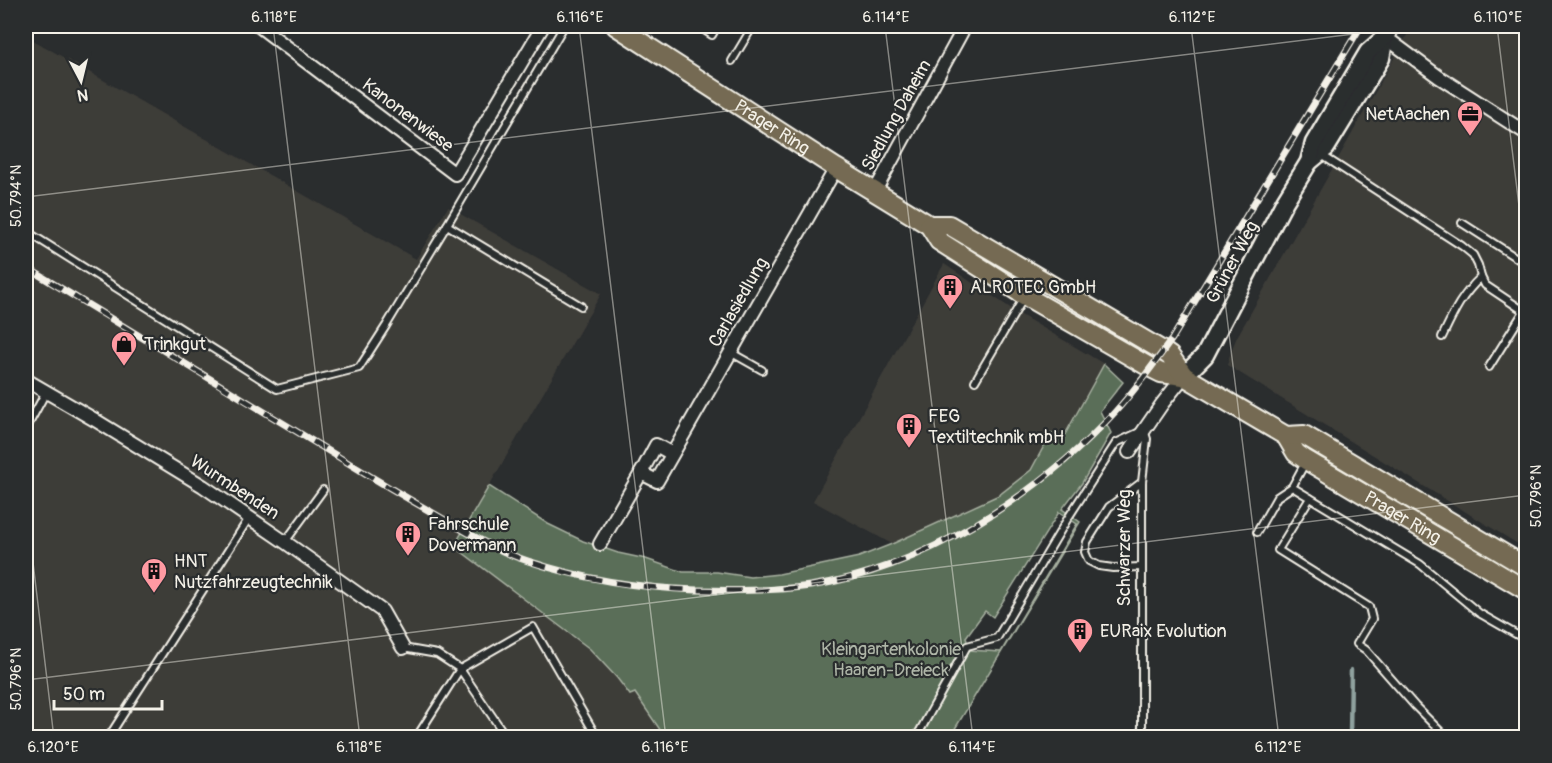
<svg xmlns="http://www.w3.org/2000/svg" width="1552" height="763" viewBox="0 0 1552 763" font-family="Pangolin,sans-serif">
	<rect width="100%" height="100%" fill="#2a2d2e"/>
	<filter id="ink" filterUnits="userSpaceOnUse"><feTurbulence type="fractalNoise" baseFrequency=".0167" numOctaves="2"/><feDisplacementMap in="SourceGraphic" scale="12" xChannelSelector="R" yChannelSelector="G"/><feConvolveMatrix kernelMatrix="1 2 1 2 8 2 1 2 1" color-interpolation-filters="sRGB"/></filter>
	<g filter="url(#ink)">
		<g fill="#3e3d39">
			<path d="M 1412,26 L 1526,26 L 1526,549 L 1227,365 L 1231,351 L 1237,337 L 1339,157 Z"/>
			<path d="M 26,36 L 416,259 L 448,207 L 601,294 L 454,546 L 590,649 L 617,678 L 630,695 L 635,692 L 665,737 L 26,737 Z"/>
			<path d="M 944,264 L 1021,315 L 1104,364 L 1062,440 L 1051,434 L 1031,470 L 999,495 L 892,544 L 813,501 Z"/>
		</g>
		<path fill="#5a6e59" stroke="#a7b0a0" stroke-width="1.5" fill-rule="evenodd" d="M 1104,364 L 1123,382 L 1100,411 L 1111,433 L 1082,483 L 1062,509 L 1080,522 L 950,737 L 665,737 L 635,693 L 630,695 L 617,678 L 590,649 L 454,546 L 489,486 L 548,524 L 583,541 L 618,553 L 646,559 L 683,572 L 717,572 L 750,577 L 779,574 L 859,557 L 892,544 L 999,495 L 1031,470 L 1051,433 L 1062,440 ZM 1059,512 L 1077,524 L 1001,652 L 969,650 L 966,637 L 985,611 L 993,617 Z"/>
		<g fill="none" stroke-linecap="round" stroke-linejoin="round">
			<path stroke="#8fa19e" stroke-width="4.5" d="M 1350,738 L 1351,670"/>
			<g stroke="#f4f1e8" stroke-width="10">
				<g id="lane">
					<path d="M 698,26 L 712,35 L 717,26"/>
					<path d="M 732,61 L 753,26"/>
					<path d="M 1520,128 L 1526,118"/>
					<path d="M 1320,154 L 1462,246 L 1473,255 L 1478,265 L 1481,277 L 1485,285 L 1524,311 L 1489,367"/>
					<path d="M 1462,223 L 1526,264"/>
					<path d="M 447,225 L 581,306"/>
					<path d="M 26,231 L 277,389 L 359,368 L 386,326 L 447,225 L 564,26"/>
					<path d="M 1442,337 C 1454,312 1461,296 1481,277"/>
					<path d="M 730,352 L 762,370"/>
					<path d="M 975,381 L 1023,299"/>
					<path d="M 26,429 L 46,392"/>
					<path d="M 1305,463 L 1292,487 L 1420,564 L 1479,613 L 1526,640"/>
					<path d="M 1142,482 L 1109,507 L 1087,542 L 1085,552 L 1089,561 L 1099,566 L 1113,568 L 1142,567"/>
					<path d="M 1310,498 L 1278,550 L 1369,607 L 1372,619 L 1357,644 L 1366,650 L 1415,706 L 1447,738"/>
					<path d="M 1257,532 L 1277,497 L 1292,487"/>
					<path d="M 285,542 L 323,490"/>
					<path d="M 403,648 L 437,654 L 460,669 L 507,738"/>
					<path d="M 108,738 L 249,518"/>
					<path d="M 416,738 L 460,669 L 533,627 L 594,732"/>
					<path d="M 916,738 L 967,646 L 997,638 L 1068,518 L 1116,443 L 1144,430 L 1147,439 L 1142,482 L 1142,738"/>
				</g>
			</g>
			<g stroke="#f4f1e8" stroke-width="16">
				<g id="street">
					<path d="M 259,26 L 455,174 L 543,26"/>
					<path d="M 1385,37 L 1439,77 L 1526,133"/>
					<path d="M 875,191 L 965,26"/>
					<path d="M 26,380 L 95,420 L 203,486 L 285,542 L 382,611 L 403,648"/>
					<path d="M 1129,452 L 1162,404 L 1184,376"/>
					<path d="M 641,473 L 656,445 L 672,454"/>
					<path d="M 600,544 L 641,473 L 657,481 L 836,168"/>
				</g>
			</g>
			<g stroke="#f4f1e8" stroke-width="21">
				<g id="secondary">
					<path d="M 1309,162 L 1326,148 L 1381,58 L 1385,37"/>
					<path d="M 1184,376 L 1205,355 L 1285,201 L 1309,162 L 1314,143 L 1368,52 L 1385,37 L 1391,26"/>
				</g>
			</g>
			<g stroke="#f4f1e8" stroke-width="22">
				<g id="primary">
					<path id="s1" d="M 616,26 L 836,168 L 929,225 L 939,241 L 1022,294 L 1151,368 L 1161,373 L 1184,376 L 1286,436 L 1296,453 L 1306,460 L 1526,590"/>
					<path d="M 929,225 L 949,225 L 1163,351 L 1170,356 L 1184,376"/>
					<path d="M 1286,436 L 1304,435 L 1526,567"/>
				</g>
			</g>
			<use href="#lane" stroke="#2a2d2e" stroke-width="6"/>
			<use href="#street" stroke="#2a2d2e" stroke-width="12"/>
			<use href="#secondary" stroke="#2a2d2e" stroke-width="16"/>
			<use href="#primary" stroke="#746b52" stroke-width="18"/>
			<g stroke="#f4f1e8" stroke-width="7">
				<path id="rail" d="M 26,267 C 129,330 233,393 337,456 C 371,477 405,497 440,517 C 468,533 497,551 528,561 C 585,580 638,588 697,590 C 735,591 773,591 810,586 C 923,569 1039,495 1115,412 C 1136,389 1154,364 1172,339 L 1361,26"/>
			</g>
			<use href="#rail" stroke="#2a2d2e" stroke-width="4.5" stroke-dasharray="14" stroke-linecap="butt"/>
		</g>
	</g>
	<path fill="none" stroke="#f4f1e8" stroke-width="1.5" stroke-opacity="0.45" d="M 273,26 L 360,738M 579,26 L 666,738M 885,26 L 973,738M 1191,26 L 1279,738M 1497,26 L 1526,263M 26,197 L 1419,26M 26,504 L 54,738M 26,680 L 1526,495"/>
	<defs>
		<g id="office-pin" transform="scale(1.35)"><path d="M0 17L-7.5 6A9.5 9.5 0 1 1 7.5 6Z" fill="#ff9aa2" stroke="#2a2d2e"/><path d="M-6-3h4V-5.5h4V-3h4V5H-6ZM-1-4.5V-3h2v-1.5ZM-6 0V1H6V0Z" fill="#111"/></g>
		<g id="building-pin" transform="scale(1.35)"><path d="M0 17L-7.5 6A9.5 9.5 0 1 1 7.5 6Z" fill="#ff9aa2" stroke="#2a2d2e"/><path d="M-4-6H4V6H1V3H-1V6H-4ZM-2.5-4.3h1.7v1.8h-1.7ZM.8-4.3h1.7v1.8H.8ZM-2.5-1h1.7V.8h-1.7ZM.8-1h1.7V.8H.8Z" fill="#111"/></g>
		<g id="shop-pin" transform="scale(1.35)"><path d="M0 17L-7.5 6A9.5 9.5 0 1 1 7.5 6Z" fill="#ff9aa2" stroke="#2a2d2e"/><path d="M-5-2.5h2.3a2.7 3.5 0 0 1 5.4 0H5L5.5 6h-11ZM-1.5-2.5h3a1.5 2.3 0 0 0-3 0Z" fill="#111"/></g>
	</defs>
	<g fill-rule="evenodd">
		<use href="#office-pin" x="1470" y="114"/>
		<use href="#building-pin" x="950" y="287"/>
		<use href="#shop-pin" x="124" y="344"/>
		<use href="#building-pin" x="909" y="426"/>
		<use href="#building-pin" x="408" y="534"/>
		<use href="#building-pin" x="154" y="571"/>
		<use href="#building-pin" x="1080" y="631"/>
	</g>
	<g text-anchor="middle" stroke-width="4.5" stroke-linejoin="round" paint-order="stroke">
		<g font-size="18" fill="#f4f1e8" stroke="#2a2d2e" text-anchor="start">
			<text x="1450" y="120" text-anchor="end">NetAachen</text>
			<text x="970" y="293">ALROTEC GmbH</text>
			<text x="144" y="350">Trinkgut</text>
			<text x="928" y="422">FEG<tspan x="928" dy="21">Textiltechnik mbH</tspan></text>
			<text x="428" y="530">Fahrschule<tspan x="428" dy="21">Dovermann</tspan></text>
			<text x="174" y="567">HNT<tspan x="174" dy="21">Nutzfahrzeugtechnik</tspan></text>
			<text x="1100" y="637">EURaix Evolution</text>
		</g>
		<g font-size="18" fill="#f4f1e8" stroke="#2a2d2e">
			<text transform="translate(408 115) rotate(37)" y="6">Kanonenwiese</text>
			<text transform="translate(896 115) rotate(-61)" y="6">Siedlung Daheim</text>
			<text dy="6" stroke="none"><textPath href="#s1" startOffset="186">Prager Ring</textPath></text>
			<text transform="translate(1232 262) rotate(-62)" y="6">Grüner Weg</text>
			<text transform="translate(738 302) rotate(-60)" y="6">Carlasiedlung</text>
			<text transform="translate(235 487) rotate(33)" y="6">Wurmbenden</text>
			<text dy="6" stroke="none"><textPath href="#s1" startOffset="934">Prager Ring</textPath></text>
			<text transform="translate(1124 548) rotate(-90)" y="6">Schwarzer Weg</text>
		</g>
		<g font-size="18" fill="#afb6a8" stroke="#2a2d2e">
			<text x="891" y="655">Kleingartenkolonie<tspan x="891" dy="21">Haaren-Dreieck</tspan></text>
		</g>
	</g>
	<rect width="1552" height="763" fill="none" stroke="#2a2d2e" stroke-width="66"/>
	<g transform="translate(81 81) rotate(173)" stroke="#2a2d2e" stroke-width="4.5" paint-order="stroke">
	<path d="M0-4.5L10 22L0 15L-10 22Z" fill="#f4f1e8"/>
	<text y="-9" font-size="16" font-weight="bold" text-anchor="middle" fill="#f4f1e8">N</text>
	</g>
	<path d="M54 700v9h108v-9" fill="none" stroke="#f4f1e8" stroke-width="3"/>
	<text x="63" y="700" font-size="18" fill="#f4f1e8" stroke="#2a2d2e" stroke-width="4.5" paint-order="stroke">50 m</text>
	<rect x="33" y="33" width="1486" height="697" fill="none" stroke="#f4f1e8" stroke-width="2"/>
	<g font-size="15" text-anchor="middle" fill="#f4f1e8">
		<text x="274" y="22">6.118°E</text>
		<text x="580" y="22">6.116°E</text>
		<text x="886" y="22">6.114°E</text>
		<text x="1192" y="22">6.112°E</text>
		<text x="1498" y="22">6.110°E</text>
		<text transform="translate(16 196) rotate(-90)" y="5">50.794°N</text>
		<text transform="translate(1536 496) rotate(-90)" y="5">50.796°N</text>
		<text transform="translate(16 679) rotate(-90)" y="5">50.796°N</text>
		<text x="53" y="752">6.120°E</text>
		<text x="359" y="752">6.118°E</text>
		<text x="665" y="752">6.116°E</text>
		<text x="972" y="752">6.114°E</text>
		<text x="1278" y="752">6.112°E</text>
	</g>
</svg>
